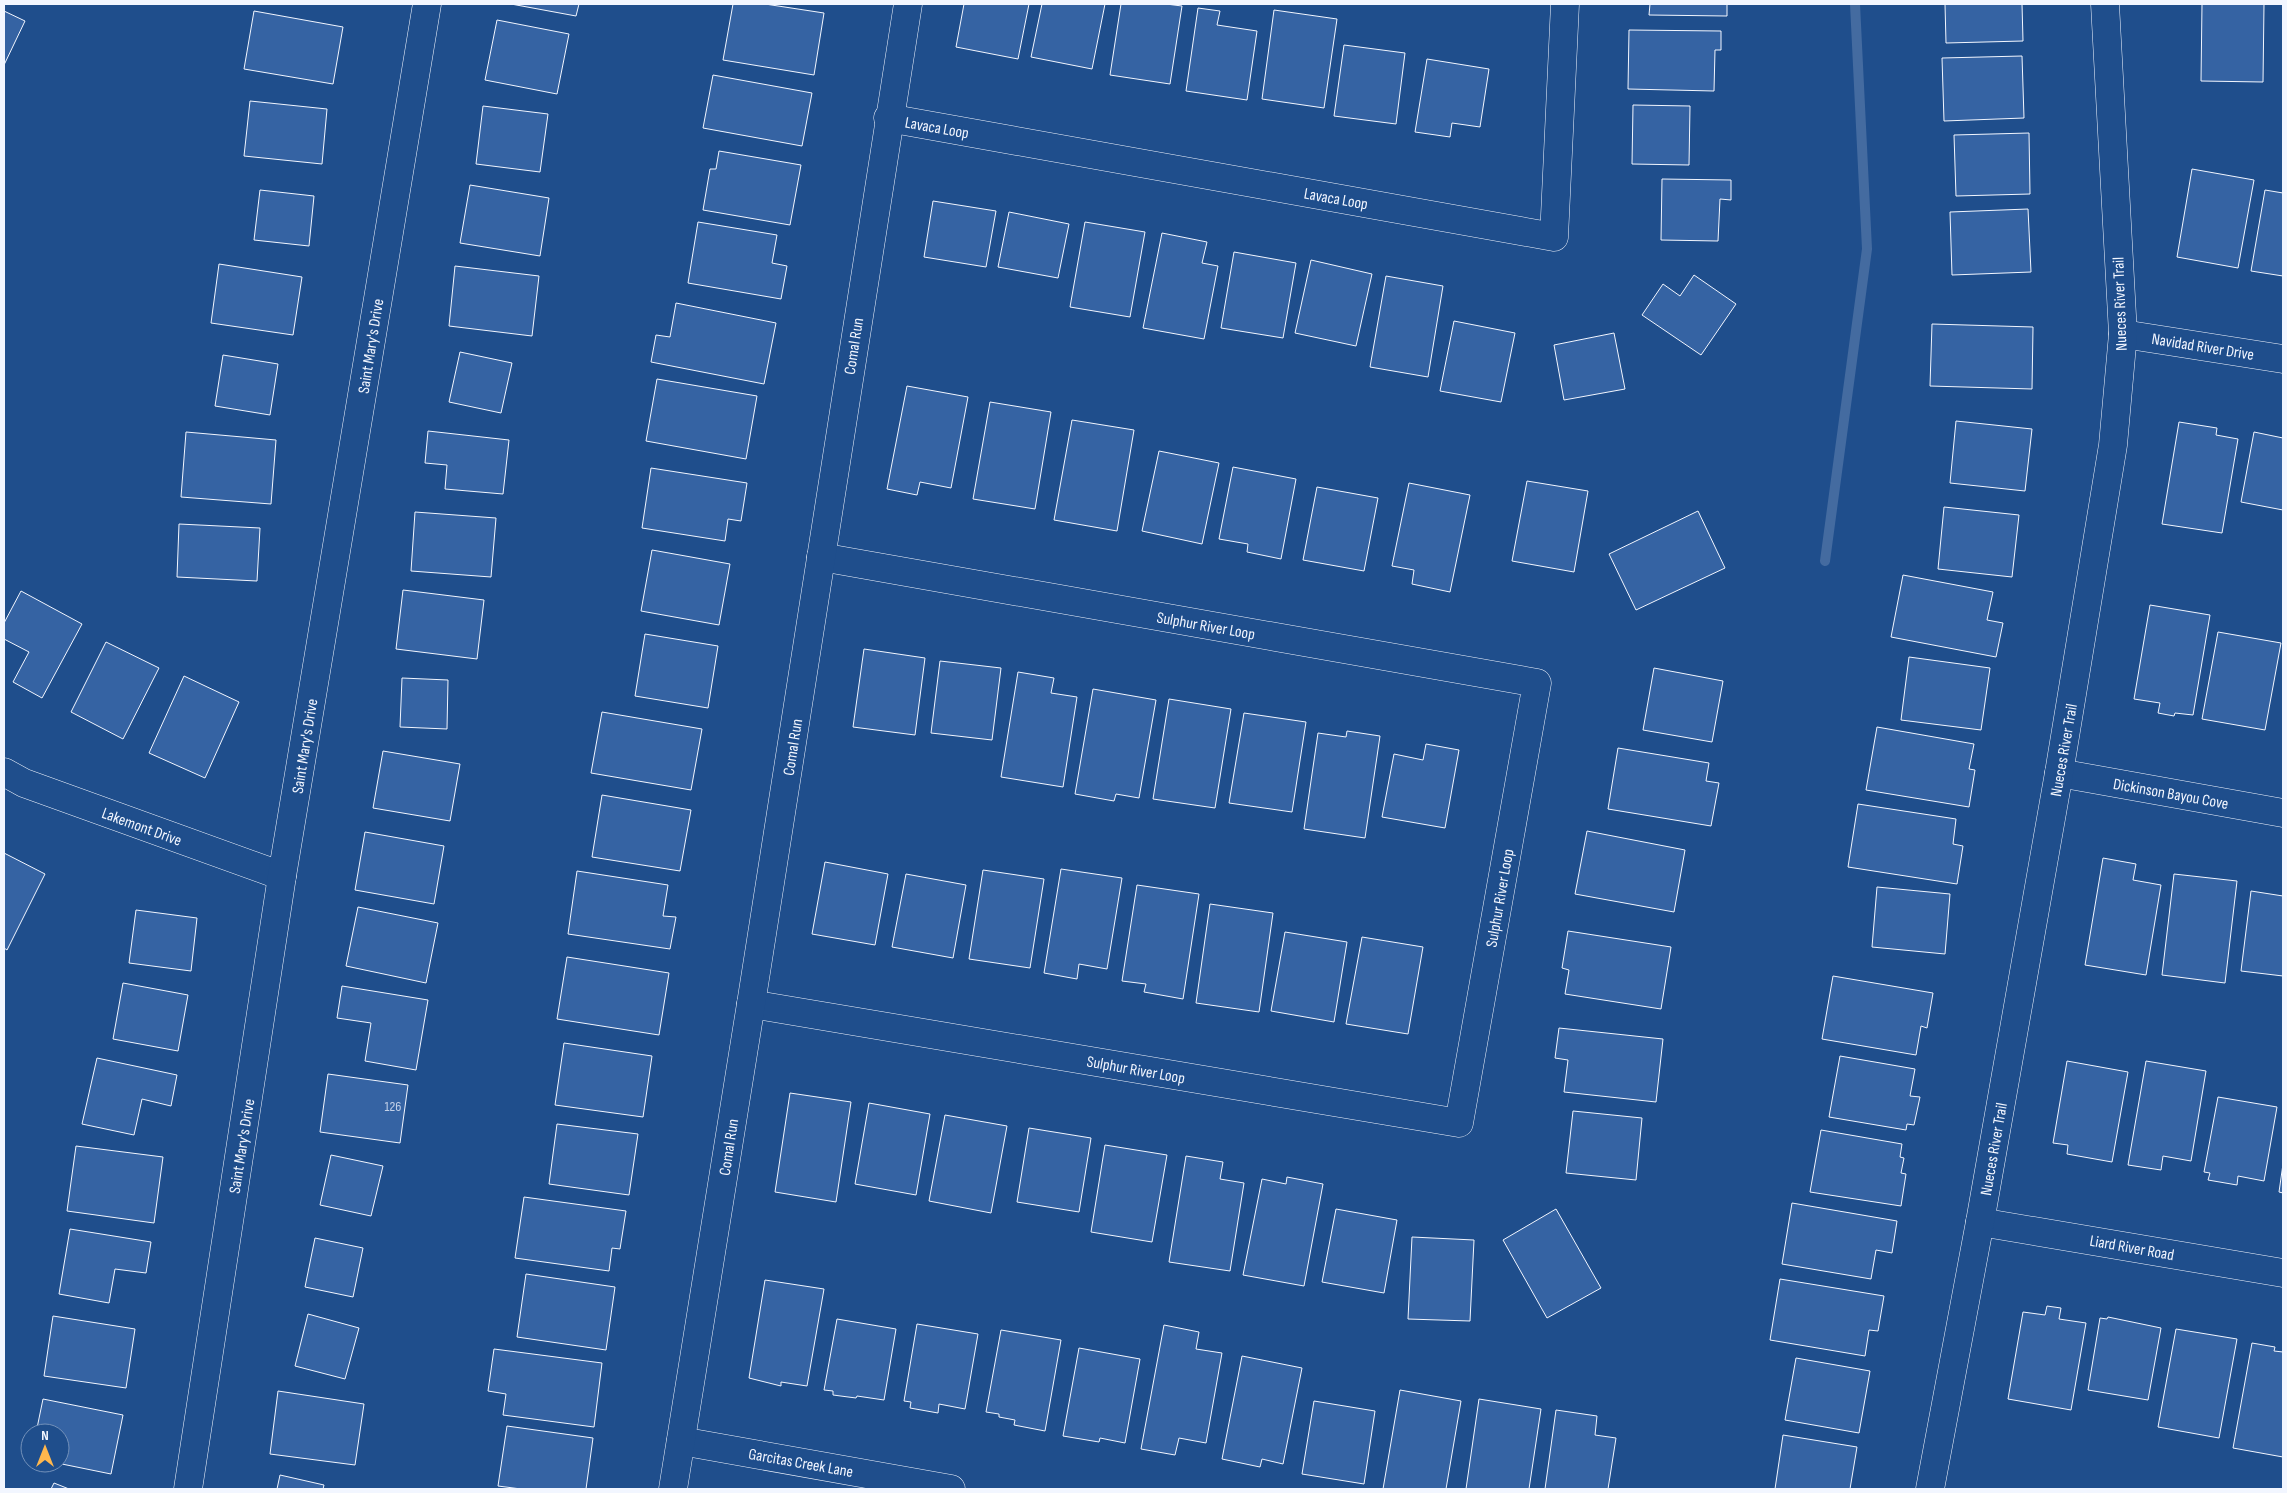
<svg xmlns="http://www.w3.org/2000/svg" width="2287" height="1493" viewBox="0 0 2287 1493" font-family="'Sofia Sans Condensed',sans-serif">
	<rect width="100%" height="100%" fill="#1f4e8c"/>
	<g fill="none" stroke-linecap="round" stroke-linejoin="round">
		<path stroke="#446ba0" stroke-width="10" d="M 1825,561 L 1867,249 L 1855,4"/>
	</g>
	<g fill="#3563a3" stroke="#f2f6ff">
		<path d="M 511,4 L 579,4 L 576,16 Z"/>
		<path d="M 733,4 L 765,4 L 824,13 L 814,75 L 723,60 Z"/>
		<path d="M 964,4 L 1029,4 L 1018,59 L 956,47 Z"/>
		<path d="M 1042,4 L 1105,4 L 1092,69 L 1031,57 Z"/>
		<path d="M 1121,4 L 1166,4 L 1182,6 L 1170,84 L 1110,75 Z"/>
		<path d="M 1650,4 L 1727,4 L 1727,16 L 1649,15 Z"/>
		<path d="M 1945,4 L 2022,4 L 2023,41 L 1946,43 Z"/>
		<path d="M 2202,4 L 2264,4 L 2263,82 L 2201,81 Z"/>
		<path d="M 1198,8 L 1220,11 L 1217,25 L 1257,31 L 1247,100 L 1186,91 Z"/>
		<path d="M 1274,10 L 1337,19 L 1324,108 L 1262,99 Z"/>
		<path d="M 4,11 L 25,21 L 4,65 Z"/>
		<path d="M 254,11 L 343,27 L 333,84 L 244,69 Z"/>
		<path d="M 497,20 L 569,34 L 557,94 L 485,80 Z"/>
		<path d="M 1629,30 L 1721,31 L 1721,50 L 1715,50 L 1714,91 L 1628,89 Z"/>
		<path d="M 1344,45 L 1405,53 L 1396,124 L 1334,116 Z"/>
		<path d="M 2022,56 L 2024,118 L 1944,121 L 1942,58 Z"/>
		<path d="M 1427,59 L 1489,69 L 1480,127 L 1452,123 L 1450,137 L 1415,132 Z"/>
		<path d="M 713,75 L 812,93 L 802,146 L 703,128 Z"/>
		<path d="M 250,101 L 327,109 L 322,164 L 244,156 Z"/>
		<path d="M 1633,105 L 1690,106 L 1689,165 L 1632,164 Z"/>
		<path d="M 483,106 L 548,114 L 540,172 L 476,164 Z"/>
		<path d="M 2029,133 L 2030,194 L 1956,196 L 1954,135 Z"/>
		<path d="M 719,151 L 801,165 L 790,225 L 703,210 L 710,169 L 716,169 Z"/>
		<path d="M 2192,169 L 2254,180 L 2238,268 L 2177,257 Z"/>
		<path d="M 1662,179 L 1731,180 L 1731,200 L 1720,199 L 1718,241 L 1661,240 Z"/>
		<path d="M 470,185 L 549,198 L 540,256 L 460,243 Z"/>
		<path d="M 260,190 L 314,196 L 309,246 L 254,240 Z"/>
		<path d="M 2265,190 L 2283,193 L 2283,276 L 2251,271 Z"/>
		<path d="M 933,201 L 996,211 L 986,267 L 924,257 Z"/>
		<path d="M 2028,209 L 2031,272 L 1952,275 L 1950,212 Z"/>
		<path d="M 1009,212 L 1069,224 L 1058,278 L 998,267 Z"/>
		<path d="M 698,222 L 777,235 L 772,263 L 787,266 L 781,299 L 688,283 Z"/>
		<path d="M 1085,222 L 1145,232 L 1130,317 L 1070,307 Z"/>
		<path d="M 1162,233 L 1207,242 L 1202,263 L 1218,266 L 1204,339 L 1143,328 Z"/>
		<path d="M 1234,252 L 1296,263 L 1283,338 L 1221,328 Z"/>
		<path d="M 1311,260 L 1372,274 L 1356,346 L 1295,333 Z"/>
		<path d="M 219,264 L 302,277 L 293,335 L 211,323 Z"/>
		<path d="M 455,266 L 539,276 L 532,336 L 449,326 Z"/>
		<path d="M 1694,275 L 1736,304 L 1701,355 L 1642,315 L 1663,284 L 1680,296 Z"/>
		<path d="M 1386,276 L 1443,286 L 1428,377 L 1370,367 Z"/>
		<path d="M 676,303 L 776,323 L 764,384 L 651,362 L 656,335 L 670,337 Z"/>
		<path d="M 1454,321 L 1515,333 L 1501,402 L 1440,391 Z"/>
		<path d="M 1932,324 L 2033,327 L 2032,389 L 1930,386 Z"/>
		<path d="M 1614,333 L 1625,389 L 1564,400 L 1554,345 Z"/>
		<path d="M 460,352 L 512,363 L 501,413 L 449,402 Z"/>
		<path d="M 223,355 L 278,364 L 270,415 L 215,406 Z"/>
		<path d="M 657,379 L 757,396 L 746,459 L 646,441 Z"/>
		<path d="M 907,386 L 968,397 L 951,488 L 920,482 L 917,495 L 887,489 Z"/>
		<path d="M 990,402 L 1051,412 L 1035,509 L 973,499 Z"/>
		<path d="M 1072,420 L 1134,430 L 1117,531 L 1054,520 Z"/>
		<path d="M 1956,421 L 2032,429 L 2025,491 L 1950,483 Z"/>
		<path d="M 2179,422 L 2217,428 L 2216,435 L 2238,439 L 2222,533 L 2162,524 Z"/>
		<path d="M 428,431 L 509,440 L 503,494 L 445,489 L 447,465 L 425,463 Z"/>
		<path d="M 186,432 L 276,440 L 271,504 L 181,497 Z"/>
		<path d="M 2254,432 L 2283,438 L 2283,510 L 2241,502 Z"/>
		<path d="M 1159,451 L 1219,463 L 1202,544 L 1142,531 Z"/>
		<path d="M 1233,467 L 1296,479 L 1281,559 L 1247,552 L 1248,544 L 1219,539 Z"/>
		<path d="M 651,468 L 747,483 L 741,521 L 728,519 L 725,541 L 642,528 Z"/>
		<path d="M 1527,481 L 1588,491 L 1574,572 L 1512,561 Z"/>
		<path d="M 1409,483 L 1470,495 L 1450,592 L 1412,584 L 1414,570 L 1392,566 Z"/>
		<path d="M 1317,487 L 1378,498 L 1364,571 L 1303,560 Z"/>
		<path d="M 1944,507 L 2019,515 L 2012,577 L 1938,569 Z"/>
		<path d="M 1698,511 L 1725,568 L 1636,610 L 1609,554 Z"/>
		<path d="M 415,512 L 496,518 L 491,577 L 411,571 Z"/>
		<path d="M 179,524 L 260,528 L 257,581 L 177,577 Z"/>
		<path d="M 652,550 L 730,564 L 719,625 L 641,611 Z"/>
		<path d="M 1903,575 L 1993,592 L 1987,620 L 2003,623 L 1996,657 L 1891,637 Z"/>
		<path d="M 403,590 L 484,600 L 477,659 L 396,649 Z"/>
		<path d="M 21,591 L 82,624 L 42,698 L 13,682 L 29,652 L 4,639 L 4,623 Z"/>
		<path d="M 2150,605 L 2210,615 L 2193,715 L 2175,713 L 2174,716 L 2158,713 L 2160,703 L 2134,699 Z"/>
		<path d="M 2218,632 L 2281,643 L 2265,730 L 2202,719 Z"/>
		<path d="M 645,634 L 718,646 L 708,708 L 635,696 Z"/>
		<path d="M 106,642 L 159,668 L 123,739 L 71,712 Z"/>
		<path d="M 864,649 L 925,658 L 915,735 L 853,727 Z"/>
		<path d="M 1909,657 L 1990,668 L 1981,730 L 1901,720 Z"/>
		<path d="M 940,661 L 1001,668 L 992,740 L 931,733 Z"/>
		<path d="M 1654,668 L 1723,681 L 1712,742 L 1643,730 Z"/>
		<path d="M 1018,672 L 1054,678 L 1051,693 L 1077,697 L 1063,787 L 1001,777 Z"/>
		<path d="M 184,676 L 239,702 L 205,778 L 149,753 Z"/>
		<path d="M 402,678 L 448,680 L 447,729 L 400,727 Z"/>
		<path d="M 1093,689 L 1156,700 L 1139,798 L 1116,794 L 1114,801 L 1075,794 Z"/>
		<path d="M 1169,699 L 1231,709 L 1215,808 L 1153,799 Z"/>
		<path d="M 602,712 L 702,729 L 691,790 L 591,773 Z"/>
		<path d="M 1244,713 L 1306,722 L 1292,812 L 1229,803 Z"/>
		<path d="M 1877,727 L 1974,744 L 1969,769 L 1975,770 L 1969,807 L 1866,790 Z"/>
		<path d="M 1347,731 L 1380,736 L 1365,838 L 1304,829 L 1318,733 L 1346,737 Z"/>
		<path d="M 1426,744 L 1459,750 L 1445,828 L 1382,817 L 1394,754 L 1423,760 Z"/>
		<path d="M 1618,748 L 1709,763 L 1706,781 L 1719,783 L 1711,826 L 1608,809 Z"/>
		<path d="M 383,751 L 460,764 L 450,821 L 373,808 Z"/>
		<path d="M 602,795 L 691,810 L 680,871 L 592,857 Z"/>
		<path d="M 1858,804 L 1956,819 L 1953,844 L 1963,846 L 1957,884 L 1848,867 Z"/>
		<path d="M 1587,831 L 1685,850 L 1674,912 L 1575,894 Z"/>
		<path d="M 365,832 L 444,846 L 434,904 L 355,890 Z"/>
		<path d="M 4,853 L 45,874 L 7,950 L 4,948 Z"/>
		<path d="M 2103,858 L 2136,864 L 2133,880 L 2161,885 L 2146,975 L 2085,965 Z"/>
		<path d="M 825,862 L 888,874 L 875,945 L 812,934 Z"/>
		<path d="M 1061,869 L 1122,878 L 1107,969 L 1079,964 L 1077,979 L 1044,973 Z"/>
		<path d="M 983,870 L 1044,879 L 1030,968 L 969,959 Z"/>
		<path d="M 577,871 L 668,885 L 663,916 L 676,917 L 670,949 L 568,934 Z"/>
		<path d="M 906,874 L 966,885 L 953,958 L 892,947 Z"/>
		<path d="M 2174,874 L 2237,881 L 2225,983 L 2162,975 Z"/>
		<path d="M 1137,885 L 1199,894 L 1183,999 L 1144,992 L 1146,984 L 1122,981 Z"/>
		<path d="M 1877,887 L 1950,894 L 1945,954 L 1872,947 Z"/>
		<path d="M 2251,891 L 2283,896 L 2283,976 L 2241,971 Z"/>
		<path d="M 1210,904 L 1273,913 L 1259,1012 L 1196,1003 Z"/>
		<path d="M 358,907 L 438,923 L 426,983 L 346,966 Z"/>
		<path d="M 136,910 L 197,918 L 191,971 L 129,963 Z"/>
		<path d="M 1568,931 L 1671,947 L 1661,1009 L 1565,994 L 1569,970 L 1562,968 Z"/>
		<path d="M 1285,932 L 1347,942 L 1334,1022 L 1271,1011 Z"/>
		<path d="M 1362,937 L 1423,947 L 1408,1034 L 1346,1024 Z"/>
		<path d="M 567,957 L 669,973 L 659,1035 L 557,1019 Z"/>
		<path d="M 1833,976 L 1933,993 L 1927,1028 L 1921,1026 L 1916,1055 L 1822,1039 Z"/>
		<path d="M 123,983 L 188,995 L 178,1051 L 113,1039 Z"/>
		<path d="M 342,986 L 428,1000 L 416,1070 L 365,1061 L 371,1023 L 337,1018 Z"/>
		<path d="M 1559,1028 L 1663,1039 L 1656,1102 L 1564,1092 L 1568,1060 L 1555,1058 Z"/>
		<path d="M 564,1043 L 652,1056 L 643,1117 L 555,1105 Z"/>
		<path d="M 1840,1056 L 1915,1069 L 1910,1096 L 1920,1097 L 1914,1125 L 1907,1124 L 1906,1130 L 1829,1117 Z"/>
		<path d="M 97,1058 L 177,1075 L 171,1106 L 142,1099 L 134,1135 L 82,1124 Z"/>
		<path d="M 2067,1061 L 2128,1072 L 2112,1162 L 2067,1154 L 2068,1145 L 2053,1143 Z"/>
		<path d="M 2146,1061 L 2206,1071 L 2191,1161 L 2163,1156 L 2161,1170 L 2128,1165 Z"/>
		<path d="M 328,1074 L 408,1085 L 400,1143 L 320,1132 Z"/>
		<path d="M 790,1093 L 851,1102 L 836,1202 L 775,1192 Z"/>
		<path d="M 2218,1097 L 2277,1107 L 2264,1181 L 2238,1176 L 2237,1185 L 2208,1180 L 2210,1173 L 2204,1172 Z"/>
		<path d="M 869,1103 L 930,1114 L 916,1195 L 855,1184 Z"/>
		<path d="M 1573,1111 L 1642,1118 L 1636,1180 L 1566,1173 Z"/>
		<path d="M 945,1115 L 1007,1126 L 991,1213 L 929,1201 Z"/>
		<path d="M 557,1124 L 638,1134 L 629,1195 L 549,1184 Z"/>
		<path d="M 1029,1128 L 1091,1138 L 1079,1212 L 1017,1202 Z"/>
		<path d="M 1821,1130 L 1902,1144 L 1900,1157 L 1904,1158 L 1901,1173 L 1906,1174 L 1901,1206 L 1810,1192 Z"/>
		<path d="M 1105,1145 L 1167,1155 L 1152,1242 L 1091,1232 Z"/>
		<path d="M 76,1146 L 163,1157 L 154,1223 L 67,1211 Z"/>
		<path d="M 331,1155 L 383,1166 L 371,1216 L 320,1205 Z"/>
		<path d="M 1186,1156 L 1223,1162 L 1220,1179 L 1244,1183 L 1230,1271 L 1169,1262 Z"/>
		<path d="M 2283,1164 L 2283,1193 L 2279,1192 Z"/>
		<path d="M 1287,1177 L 1323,1184 L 1304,1286 L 1243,1275 L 1262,1179 L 1286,1184 Z"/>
		<path d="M 524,1197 L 626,1211 L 620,1249 L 612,1248 L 609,1271 L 515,1258 Z"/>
		<path d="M 1792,1203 L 1897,1221 L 1892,1253 L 1876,1250 L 1871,1279 L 1782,1264 Z"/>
		<path d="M 1336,1209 L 1397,1220 L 1384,1293 L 1322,1282 Z"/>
		<path d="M 1556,1209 L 1601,1288 L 1547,1318 L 1503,1240 Z"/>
		<path d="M 70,1229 L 151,1242 L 146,1273 L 115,1269 L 109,1303 L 59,1294 Z"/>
		<path d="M 1412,1237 L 1474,1240 L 1470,1321 L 1408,1319 Z"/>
		<path d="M 315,1238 L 363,1248 L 353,1297 L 305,1287 Z"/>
		<path d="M 526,1274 L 615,1287 L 606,1350 L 517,1337 Z"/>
		<path d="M 1780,1279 L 1884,1296 L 1878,1331 L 1869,1330 L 1865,1356 L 1770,1340 Z"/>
		<path d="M 765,1280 L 824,1289 L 807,1386 L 781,1382 L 781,1386 L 749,1378 Z"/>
		<path d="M 2047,1306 L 2061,1308 L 2059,1319 L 2086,1323 L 2071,1410 L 2008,1399 L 2023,1312 L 2045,1315 Z"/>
		<path d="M 308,1314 L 359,1328 L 345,1379 L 295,1366 Z"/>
		<path d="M 53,1316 L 135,1329 L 126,1388 L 44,1376 Z"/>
		<path d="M 2108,1317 L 2161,1328 L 2148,1400 L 2088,1390 L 2100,1318 L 2107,1319 Z"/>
		<path d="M 837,1319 L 896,1329 L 884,1400 L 857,1396 L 856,1398 L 833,1395 L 833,1391 L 824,1390 Z"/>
		<path d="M 917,1324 L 978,1334 L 965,1409 L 939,1404 L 938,1413 L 910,1408 L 911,1402 L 904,1401 Z"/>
		<path d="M 1164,1325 L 1199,1332 L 1196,1349 L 1222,1353 L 1206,1443 L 1179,1438 L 1175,1455 L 1141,1449 Z"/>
		<path d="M 2176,1329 L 2237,1339 L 2219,1438 L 2158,1427 Z"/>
		<path d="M 1001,1330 L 1061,1340 L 1045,1431 L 1014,1425 L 1015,1420 L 999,1417 L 999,1414 L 986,1412 Z"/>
		<path d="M 2252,1343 L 2275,1347 L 2274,1351 L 2283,1352 L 2283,1457 L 2233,1448 Z"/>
		<path d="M 1079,1348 L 1140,1359 L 1125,1443 L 1100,1438 L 1099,1442 L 1063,1436 Z"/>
		<path d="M 494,1349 L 602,1363 L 594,1427 L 503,1415 L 506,1394 L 488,1391 Z"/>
		<path d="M 1242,1356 L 1302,1368 L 1283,1464 L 1262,1459 L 1260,1467 L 1222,1459 Z"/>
		<path d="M 1796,1358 L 1870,1371 L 1859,1433 L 1785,1420 Z"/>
		<path d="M 1400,1390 L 1461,1401 L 1446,1489 L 1383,1489 Z"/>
		<path d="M 278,1391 L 364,1404 L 355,1465 L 270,1454 Z"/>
		<path d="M 43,1399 L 123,1415 L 111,1474 L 57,1463 L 60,1463 L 60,1433 L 36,1433 Z"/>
		<path d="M 1479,1399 L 1541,1409 L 1529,1489 L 1466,1489 Z"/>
		<path d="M 1314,1401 L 1375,1411 L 1364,1484 L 1302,1474 Z"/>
		<path d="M 1556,1410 L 1597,1416 L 1595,1435 L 1616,1438 L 1608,1489 L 1545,1489 Z"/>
		<path d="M 507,1426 L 593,1438 L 586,1489 L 521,1489 L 498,1486 Z"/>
		<path d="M 1783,1435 L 1857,1447 L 1850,1489 L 1775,1489 Z"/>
		<path d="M 280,1475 L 324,1485 L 323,1489 L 277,1489 Z"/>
		<path d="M 54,1483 L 69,1489 L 51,1489 Z"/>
	</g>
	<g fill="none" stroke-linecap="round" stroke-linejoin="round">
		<g stroke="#f2f6ff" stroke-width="29">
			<g id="street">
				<path d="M 888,118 L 1554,237 L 1565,4"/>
				<path d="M 2123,334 L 2283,359"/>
				<path d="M 4,772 L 24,783 L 282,876"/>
				<path d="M 2059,773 L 2283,813"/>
				<path d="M 751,1004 L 1459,1123 L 1537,683 L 821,557"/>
				<path d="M 1980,1222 L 2283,1273"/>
				<path d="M 681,1441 L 951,1489"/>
				<path d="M 188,1489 L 282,876 L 427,4"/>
				<path d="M 673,1489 L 751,1004 L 908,4"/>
				<path d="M 1930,1489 L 1980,1222 L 2059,773 L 2113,445 L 2123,334 L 2105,4"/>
			</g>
		</g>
		<use href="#street" stroke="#1f4e8c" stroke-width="28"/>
	</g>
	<g text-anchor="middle" stroke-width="4" stroke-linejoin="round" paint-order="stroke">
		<g font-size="14" fill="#c3d1e8">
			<text x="393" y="1111">126</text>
		</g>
		<g font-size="16" fill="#f2f6ff" stroke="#1f4e8c">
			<text transform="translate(937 127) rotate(10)" y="6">Lavaca Loop</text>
			<text transform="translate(1336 198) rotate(10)" y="6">Lavaca Loop</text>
			<text transform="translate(2119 304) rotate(-92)" y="6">Nueces River Trail</text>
			<text transform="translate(370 346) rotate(-81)" y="6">Saint Mary's Drive</text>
			<text transform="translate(853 346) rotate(-81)" y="6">Comal Run</text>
			<text transform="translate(2203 346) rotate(9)" y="6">Navidad River Drive</text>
			<text transform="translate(1206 625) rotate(10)" y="6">Sulphur River Loop</text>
			<text transform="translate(304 746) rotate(-81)" y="6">Saint Mary's Drive</text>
			<text transform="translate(792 747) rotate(-81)" y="6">Comal Run</text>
			<text transform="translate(2063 750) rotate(-80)" y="6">Nueces River Trail</text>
			<text transform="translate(2171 793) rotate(10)" y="6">Dickinson Bayou Cove</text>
			<text transform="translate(142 826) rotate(20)" y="6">Lakemont Drive</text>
			<text transform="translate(1499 898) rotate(-80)" y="6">Sulphur River Loop</text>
			<text transform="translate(1136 1069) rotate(10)" y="6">Sulphur River Loop</text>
			<text transform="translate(241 1146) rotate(-81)" y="6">Saint Mary's Drive</text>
			<text transform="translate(728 1147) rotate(-81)" y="6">Comal Run</text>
			<text transform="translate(1993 1149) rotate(-80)" y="6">Nueces River Trail</text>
			<text transform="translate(2132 1247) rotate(10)" y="6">Liard River Road</text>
			<text transform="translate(801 1462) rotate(10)" y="6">Garcitas Creek Lane</text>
		</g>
	</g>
	<rect width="2287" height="1493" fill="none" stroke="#f2f6ff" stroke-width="10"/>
	<g transform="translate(45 1448)"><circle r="24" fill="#1f4e8c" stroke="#7391ba"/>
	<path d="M0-4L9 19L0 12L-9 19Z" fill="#ffb74d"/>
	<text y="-8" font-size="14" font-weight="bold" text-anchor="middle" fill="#f2f6ff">N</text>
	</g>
</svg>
